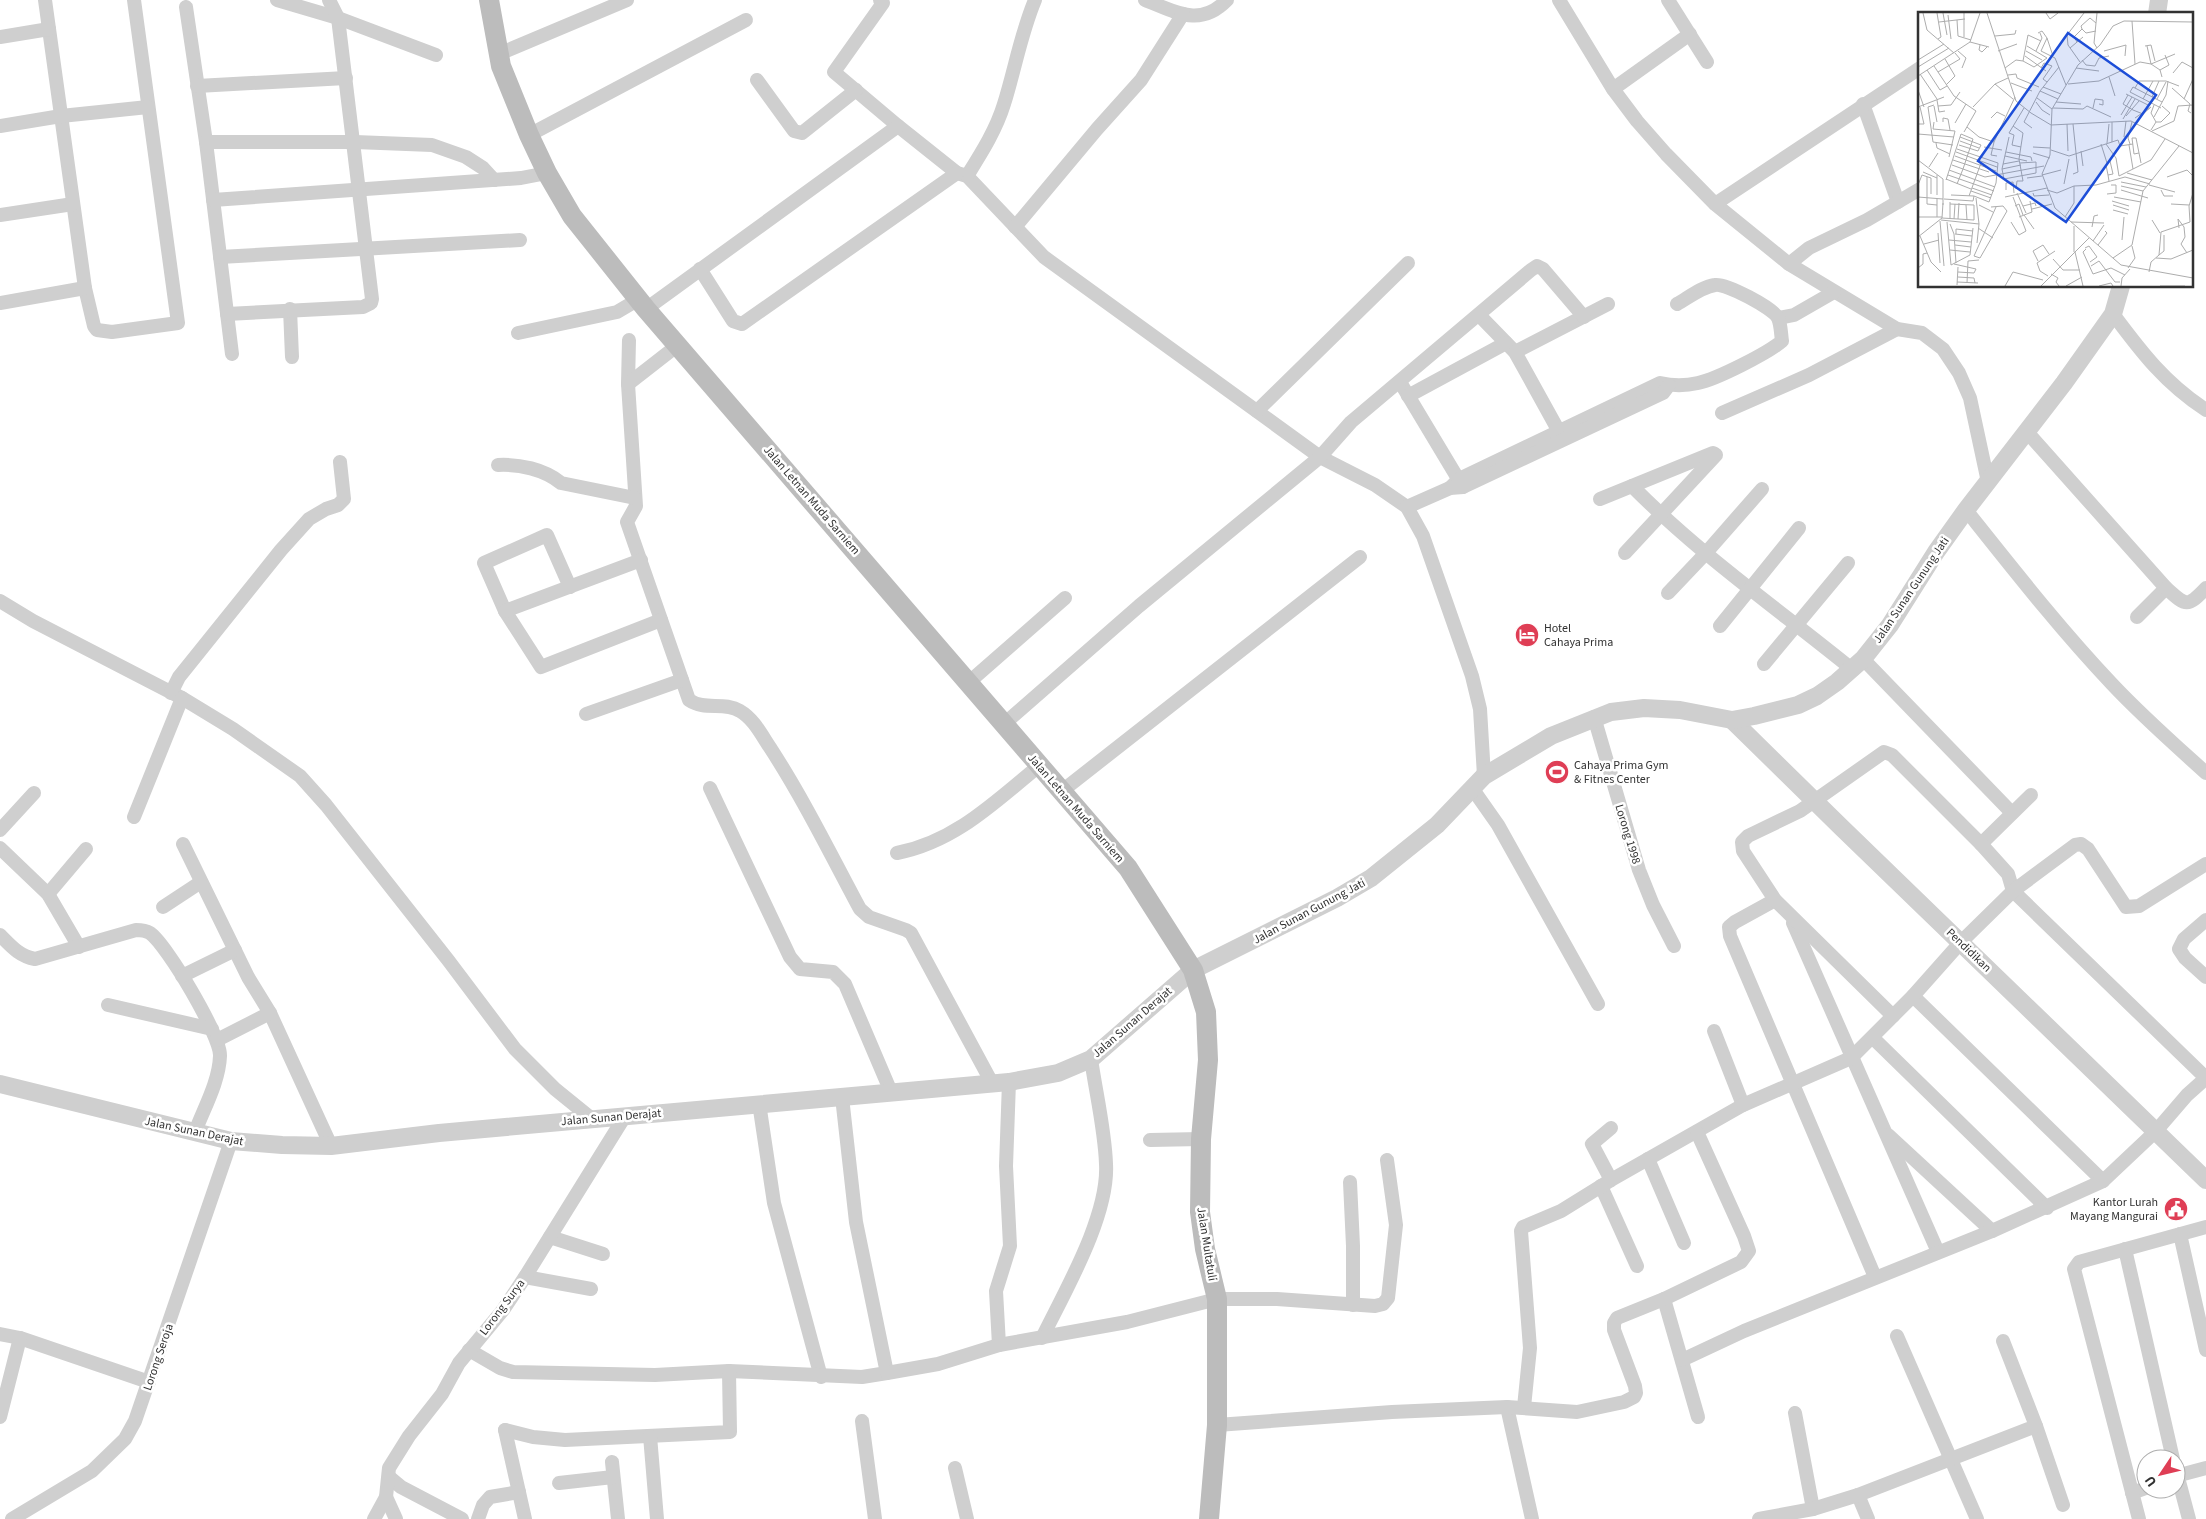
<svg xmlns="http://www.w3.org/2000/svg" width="2206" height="1519" viewBox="0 0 2206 1519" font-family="'Source Sans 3',sans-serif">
	<rect width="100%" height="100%" fill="#fff"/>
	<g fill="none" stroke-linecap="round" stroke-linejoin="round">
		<g stroke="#cfcfcf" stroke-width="14">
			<path d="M 45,0 L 85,288 L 94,326 L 97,330 L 112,332 L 178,323 L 134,0"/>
			<path d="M 277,0 L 338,18 L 436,55"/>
			<path d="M 880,0 L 883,3 L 834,72 L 898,126 L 957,173 L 967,176 L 1044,257 L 1320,457 L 1375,485 L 1407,507 L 1423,536 L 1472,676 L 1480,709 L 1484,776"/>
			<path d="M 1145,0 C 1176,12 1200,28 1227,0"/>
			<path d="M 1559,0 L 1613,89 L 1637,121 L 1666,154 L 1715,204 L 1789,264 L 1897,329 L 1922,333 L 1943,349 L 1959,373 L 1970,398 L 1988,482"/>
			<path d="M 1668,0 L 1707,62"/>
			<path d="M 186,7 L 206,142 L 232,354"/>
			<path d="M 0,37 L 49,29"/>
			<path d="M 499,54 L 627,0"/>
			<path d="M 757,80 L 794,131 L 802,133 L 856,90"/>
			<path d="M 197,86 L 346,78"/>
			<path d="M 1613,89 L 1690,34"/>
			<path d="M 1863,104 L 1898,202"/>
			<path d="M 0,126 L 61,116 L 148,107"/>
			<path d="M 529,135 L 746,20"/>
			<path d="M 206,142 L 355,142 L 432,145 L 466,157 L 483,168 L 494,180"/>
			<path d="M 967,176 C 982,152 996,130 1004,104 C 1015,69 1021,33 1035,0"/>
			<path d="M 213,200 L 521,178 L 547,173"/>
			<path d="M 1715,204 L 1920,68"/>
			<path d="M 0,215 L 73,204"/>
			<path d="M 1015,227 L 1097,129 L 1141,80 L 1183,14"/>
			<path d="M 220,257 L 520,240"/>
			<path d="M 1789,264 L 1809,248 L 1867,220 L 1920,189"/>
			<path d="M 700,269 L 733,321 L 742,324 L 957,173"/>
			<path d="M 0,303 L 85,288"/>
			<path d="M 290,309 L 292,357"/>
			<path d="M 646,309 L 898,126"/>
			<path d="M 227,314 L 363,307 L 371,303 L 372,299 L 338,18 L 329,0"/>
			<path d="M 2113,314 C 2142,353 2165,383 2206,410"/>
			<path d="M 1479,315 L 1515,352 L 1562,437"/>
			<path d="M 1779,318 L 1794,315 L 1834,292"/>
			<path d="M 518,333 L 617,312 L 639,299"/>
			<path d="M 629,340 L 628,384 L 636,506 L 627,522 L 689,700 C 705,711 724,701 740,711 C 754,719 762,736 771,749 C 804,800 831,855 860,909 L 869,917 L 906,930 L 911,933 L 992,1083"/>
			<path d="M 1515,352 L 1608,304"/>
			<path d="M 1400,382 L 1463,487"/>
			<path d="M 628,384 L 678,345"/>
			<path d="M 1408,396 L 1506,343"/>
			<path d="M 1257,411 L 1408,263"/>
			<path d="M 1722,413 L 1809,375 L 1897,329"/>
			<path d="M 2027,432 L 2166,588 L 2137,617"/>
			<path d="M 498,465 C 519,464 544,469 561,483 L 635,498"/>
			<path d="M 1632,486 C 1699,554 1778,609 1853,670"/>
			<path d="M 1450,488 L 1459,479 L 1660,383 C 1673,386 1685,386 1698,383 C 1717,379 1768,353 1782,341 C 1781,335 1781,324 1778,318 C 1773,308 1726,283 1715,285 C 1701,287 1688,298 1677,304"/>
			<path d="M 1600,499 L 1713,453 L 1715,454"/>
			<path d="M 1407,507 L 1450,488 L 1463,487 L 1663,393 L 1669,385"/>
			<path d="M 1966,510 C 2013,569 2060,629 2112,684 C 2142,716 2174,744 2206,773"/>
			<path d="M 1625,553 L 1716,455"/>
			<path d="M 570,587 L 547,535 L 484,563 L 505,611 L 541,667 L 661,620"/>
			<path d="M 2166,588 C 2186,606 2187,608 2206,588"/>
			<path d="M 1668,593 L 1705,554 L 1762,489"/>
			<path d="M 0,601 L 33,621 L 182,698 L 233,729 L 300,776 L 326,805 L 448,960 L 515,1049 L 555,1089 L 592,1119"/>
			<path d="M 505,611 L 641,560"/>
			<path d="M 1720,626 L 1799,528"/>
			<path d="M 1863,659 L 2012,813"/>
			<path d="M 1764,664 L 1848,563"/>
			<path d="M 968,683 L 1065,598"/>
			<path d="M 171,693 L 179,677 L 281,550 L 309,519 L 326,509 L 338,505 L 344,499 L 340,462"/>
			<path d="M 586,714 L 682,680"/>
			<path d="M 1594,717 L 1639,870 L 1653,905 L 1674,946"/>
			<path d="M 1004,724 L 1139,606 L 1320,457 L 1351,422 L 1531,270 L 1537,266 L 1543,269 L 1584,317"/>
			<path d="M 710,788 L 790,957 L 800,969 L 833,972 L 845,984 L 891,1092"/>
			<path d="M 1472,788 L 1498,825 L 1598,1004"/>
			<path d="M 1062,791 L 1360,557"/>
			<path d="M 134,817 L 182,698"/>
			<path d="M 0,830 L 34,793"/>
			<path d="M 183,844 L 248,977 L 270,1013 L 331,1146"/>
			<path d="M 1981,844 L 2031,795"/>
			<path d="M 0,848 L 48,894 L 79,947"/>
			<path d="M 897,853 C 955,842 996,801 1040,765"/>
			<path d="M 48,894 L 86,849"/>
			<path d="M 1775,900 L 1735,922 L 1729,927 L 1730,936 L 1875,1277"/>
			<path d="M 163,907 L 201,882"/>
			<path d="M 2206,920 L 2184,939 L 2179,949 L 2185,958 L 2206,977"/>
			<path d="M 1793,923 L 1938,1252"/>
			<path d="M 0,935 C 11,946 19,956 35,959 L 136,930 C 141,930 145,930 150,933 C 167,945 221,1036 220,1056 C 219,1082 204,1108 195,1132"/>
			<path d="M 182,976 L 235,950"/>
			<path d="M 1913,996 L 2103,1181"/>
			<path d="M 108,1005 L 212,1029"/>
			<path d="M 1714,1031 L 1743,1105"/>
			<path d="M 1873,1038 L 2047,1208"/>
			<path d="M 217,1040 L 270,1013"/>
			<path d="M 759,1103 L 774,1203 L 821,1377"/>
			<path d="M 1888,1135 L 1992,1231"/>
			<path d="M 1150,1140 L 1201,1139"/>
			<path d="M 1648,1159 L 1684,1243"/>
			<path d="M 1611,1180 L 1592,1144 L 1611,1128"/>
			<path d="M 1350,1182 L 1353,1246 L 1353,1305"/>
			<path d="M 1601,1186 L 1637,1266"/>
			<path d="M 2180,1234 L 2206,1350"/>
			<path d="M 550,1237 L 603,1254"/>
			<path d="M 2125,1249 L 2173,1459"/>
			<path d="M 525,1277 L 591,1289"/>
			<path d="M 1664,1299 L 1698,1417"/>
			<path d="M 0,1334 L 20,1338 L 149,1382"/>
			<path d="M 1897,1336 L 1977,1519"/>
			<path d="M 1042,1338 C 1065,1291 1109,1216 1106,1164 C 1105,1131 1096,1093 1091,1059"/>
			<path d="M 999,1345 L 996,1291 L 1010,1246 L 1006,1166 L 1009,1082"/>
			<path d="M 469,1350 L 500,1368 L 513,1372 L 655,1375 L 729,1371 L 862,1377 L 887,1373 L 856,1222 L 842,1097"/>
			<path d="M 1682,1360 L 1744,1331 L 1992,1231 L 2103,1181 L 2156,1131 L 2187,1095 L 2206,1078 L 2013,891 L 2008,874 L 1981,844 L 1892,755 L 1884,752 L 1800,811 L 1748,836 L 1742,842 L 1743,851 L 1775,900 L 1893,1016"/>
			<path d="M 887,1373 L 938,1364 L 999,1345 L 1127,1322 L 1217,1299 L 1277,1299 L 1375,1306 L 1383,1304 L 1388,1298 L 1396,1225 L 1387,1160"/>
			<path d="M 1507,1407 L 1532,1519"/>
			<path d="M 1524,1407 L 1530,1348 L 1521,1231 L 1523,1227 L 1561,1211 L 1611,1180 L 1743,1105 L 1851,1058 L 1913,996 L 1961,942 L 2013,891 L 2075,845 L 2081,844 L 2088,849 L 2126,907 L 2139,906 L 2206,864"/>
			<path d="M 1795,1413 L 1813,1509"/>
			<path d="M 0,1417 L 20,1338"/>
			<path d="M 862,1421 L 875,1519"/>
			<path d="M 1217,1425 L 1392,1412 L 1507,1407 L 1577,1412 L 1624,1402 L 1634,1397 L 1636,1393 L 1635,1386 L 1614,1330 L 1614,1323 L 1617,1318 L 1664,1299 L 1741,1262 L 1749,1251 L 1744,1236 L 1697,1132"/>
			<path d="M 2036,1426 L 2063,1505"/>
			<path d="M 505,1430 L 533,1437 L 565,1440 L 730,1432 L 729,1371"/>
			<path d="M 505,1430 L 525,1519"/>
			<path d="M 650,1436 L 657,1519"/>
			<path d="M 612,1462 L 618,1519"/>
			<path d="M 955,1468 L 967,1519"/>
			<path d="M 2176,1470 L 2189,1519"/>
			<path d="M 2176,1476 L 2206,1468"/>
			<path d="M 389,1477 L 401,1487 L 462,1519"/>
			<path d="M 559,1483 L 613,1477"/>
			<path d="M 2132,1493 L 2146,1488"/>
			<path d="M 1858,1495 L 1868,1519"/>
			<path d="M 386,1497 L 396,1519"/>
			<path d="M 12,1519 L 92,1471 L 125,1439 L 135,1421 L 231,1141"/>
			<path d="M 374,1519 L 386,1497 L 389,1468 L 409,1436 L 442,1394 L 459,1363 L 503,1310 L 525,1277 L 625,1116"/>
			<path d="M 478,1519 L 483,1505 L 490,1497 L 519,1492"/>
			<path d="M 1759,1519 L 1813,1509 L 1858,1495 L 2036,1426 L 2003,1341"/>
			<path d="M 2139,1519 L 2074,1269 L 2079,1262 L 2206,1227"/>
		</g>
		<g stroke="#cfcfcf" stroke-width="18">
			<path d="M 2157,14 L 2159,0"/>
			<path d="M 1732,720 L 1841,827 L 2206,1180"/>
			<path d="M 0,1084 L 231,1141 L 282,1145 L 331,1146 L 439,1133 L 1009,1082 L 1058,1073 L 1091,1059 L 1193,970 L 1337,898 L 1371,878 L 1437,825 L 1484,776 L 1551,736 L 1611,712 L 1644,708 L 1680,710 L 1732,720 L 1754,716 L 1798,705 L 1817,696 L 1837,682 L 1863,659 L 1890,625 L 1936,552 L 1966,510 L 2064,383 L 2113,314 L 2121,286"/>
		</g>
		<path stroke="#bcbcbc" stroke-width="20" d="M 489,0 L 501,66 L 529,135 L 547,173 L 572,216 L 646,309 L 1128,868 L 1193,970 L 1206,1012 L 1208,1060 L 1201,1139 L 1200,1212 L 1205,1249 L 1217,1299 L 1217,1425 L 1209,1519"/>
	</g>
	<defs>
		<g id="hotel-disc" transform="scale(1.25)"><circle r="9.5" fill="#df3e55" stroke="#fff"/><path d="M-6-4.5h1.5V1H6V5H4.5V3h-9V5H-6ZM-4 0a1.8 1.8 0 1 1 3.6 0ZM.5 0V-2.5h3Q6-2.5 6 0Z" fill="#fff"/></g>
		<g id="stadium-disc" transform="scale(1.25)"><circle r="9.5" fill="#df3e55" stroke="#fff"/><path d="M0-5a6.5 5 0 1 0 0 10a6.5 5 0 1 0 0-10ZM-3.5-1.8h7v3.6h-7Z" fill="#fff"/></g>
		<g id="civic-disc" transform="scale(1.25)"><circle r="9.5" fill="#df3e55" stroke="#fff"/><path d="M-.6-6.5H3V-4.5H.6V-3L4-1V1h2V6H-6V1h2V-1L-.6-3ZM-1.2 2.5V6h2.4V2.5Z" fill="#fff"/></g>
	</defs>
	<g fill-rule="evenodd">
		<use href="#hotel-disc" x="1527" y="635"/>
		<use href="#stadium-disc" x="1557" y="772"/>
		<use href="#civic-disc" x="2176" y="1209"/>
	</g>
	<g text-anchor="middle" stroke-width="5" stroke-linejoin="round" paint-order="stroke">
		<g font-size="12" fill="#323232" stroke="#fff">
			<text transform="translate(812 500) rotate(49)" y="4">Jalan Letnan Muda Sarniem</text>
			<text transform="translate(1911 590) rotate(-56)" y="4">Jalan Sunan Gunung Jati</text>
			<text transform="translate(1076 808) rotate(49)" y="4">Jalan Letnan Muda Sarniem</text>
			<text transform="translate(1628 834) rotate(73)" y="4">Lorong 1998</text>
			<text transform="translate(1309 911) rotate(-28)" y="4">Jalan Sunan Gunung Jati</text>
			<text transform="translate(1969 950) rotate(44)" y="4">Pendidikan</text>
			<text transform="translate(1132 1022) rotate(-41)" y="4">Jalan Sunan Derajat</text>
			<text transform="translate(611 1117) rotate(-5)" y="4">Jalan Sunan Derajat</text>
			<text transform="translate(194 1131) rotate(12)" y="4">Jalan Sunan Derajat</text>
			<text transform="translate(1207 1244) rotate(81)" y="4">Jalan Multatuli</text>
			<text transform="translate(502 1307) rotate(-53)" y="4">Lorong Surya</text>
			<text transform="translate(158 1357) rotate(-71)" y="4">Lorong Seroja</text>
		</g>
		<g font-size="12" fill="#323232" stroke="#fff" text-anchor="start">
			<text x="1544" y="632">Hotel<tspan x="1544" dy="14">Cahaya Prima</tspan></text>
			<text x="1574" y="769">Cahaya Prima Gym<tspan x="1574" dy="14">&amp; Fitnes Center</tspan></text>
			<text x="2158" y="1206" text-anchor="end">Kantor Lurah<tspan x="2158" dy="14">Mayang Mangurai</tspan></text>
		</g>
	</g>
	<g transform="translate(1918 12)">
		<rect width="275" height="275" fill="#fff"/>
		<path fill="none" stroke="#adadad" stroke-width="1" d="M 5,1 L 9,18 L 36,41M 19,1 L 23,25 L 20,27M 25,1 L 29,23M 46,1 L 46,25M 69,1 L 98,89 L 113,101 L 133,113 L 213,109 L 275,141M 128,1 L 132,7 L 140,1M 30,3 L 33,27M 39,8 L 40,24 L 53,28M 214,9 L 217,52M 21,10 L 47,7M 275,10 L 206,9 L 195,14 L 182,33 L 160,53 L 134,97 L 132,143 L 124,162 L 137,196 L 203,253 L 275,266M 164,17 L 168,21 L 178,19M 120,21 L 124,19 L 129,26 L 135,44M 77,24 L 97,22 L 98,18M 129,26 L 123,39 L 137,46 L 148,73M 52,30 L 71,35M 159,30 L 156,25 L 164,17 L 163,14 L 172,6 L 178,11M 62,33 L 61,38 L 64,40 L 69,35M 227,34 L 233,33 L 237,49M 229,34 L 233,52M 152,36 L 165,25M 179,36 L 176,31 L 179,1M 40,39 L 48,46 L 44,56M 80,39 L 99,32M 108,39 L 124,48M 118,39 L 124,26 L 122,21M 186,39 L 208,33 L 207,44M 107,44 L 128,59M 27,47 L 37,64 L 28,73M 0,48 L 26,32M 164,48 L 168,53 L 177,54 L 181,46 L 191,44M 105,49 L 116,55 L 129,46 L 109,34M 162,50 L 150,33 L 149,23 L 166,1M 233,52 L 257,42M 16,54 L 36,84 L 58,99 L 46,120M 0,55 L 31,36M 87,56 L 98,48 L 105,49 L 110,23 L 123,29M 123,56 L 126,51 L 134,54 L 125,67 L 129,70M 158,56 L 181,59M 9,58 L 22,78 L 29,74M 242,58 L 251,53 L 247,43M 20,60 L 42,47 L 37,41M 255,61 L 264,50 L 275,56M 2,62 L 19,87M 90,63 L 98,62 L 99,66 L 121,75M 0,64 L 52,30 L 62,1M 191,65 L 197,84M 93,71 L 114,79M 77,72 L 95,87M 150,72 L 181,69 L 222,50 L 233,52 L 242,58 L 244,65M 125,75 L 143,82M 217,76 L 221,69 L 248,69 L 261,74M 254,76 L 272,92 L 270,99 L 273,101M 0,78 L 6,95M 208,82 L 230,93M 210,83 L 205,92 L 215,98 L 225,102 L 233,95M 234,85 L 241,69M 119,86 L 134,97M 140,87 L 122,79 L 141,55M 225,87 L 235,69M 239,87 L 248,70M 266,87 L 275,67M 19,88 L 21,100 L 27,99M 118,90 L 124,98 L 132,103M 138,90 L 163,92M 16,93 L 10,95 L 15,130 L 35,133M 16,94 L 19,110M 20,94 L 33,93 L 42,80M 0,95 L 26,85M 55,95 L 77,72 L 90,66M 135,96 L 165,97 L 169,94 L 193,105M 175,96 L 177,87 L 185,88 L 185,93 L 181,92M 243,96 L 212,80 L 215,75 L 244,90M 203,103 L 214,85M 208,104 L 221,89M 236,105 L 248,83 L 250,69M 73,106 L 79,100 L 87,104M 217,106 L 233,95M 205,107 L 217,87M 16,110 L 15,117 L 37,119 L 31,145M 25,110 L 25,106 L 30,107 L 32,118M 194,110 L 194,130M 238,110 L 243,110 L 252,101 L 244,94M 37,111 L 48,92M 0,112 L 6,112 L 2,95M 149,112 L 150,139M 155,112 L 160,160 L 155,162M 95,114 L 105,121 L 101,147 L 105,169 L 99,169 L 98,177M 49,115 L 61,125 L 76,130M 114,116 L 106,110 L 122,79M 233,118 L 238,110 L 233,101 L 236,93M 234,119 L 256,109 L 260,94 L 275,93M 0,122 L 36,125M 91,125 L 84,157 L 86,167 L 118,161 L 118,150 L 102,151M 206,125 L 208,109M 214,126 L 218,126 L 223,151M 214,126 L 216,142 L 221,141M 42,129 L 61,136M 18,131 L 19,136 L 32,142M 189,131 L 191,112M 183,132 L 189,151M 188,132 L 198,146 L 201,164 L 233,148 L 247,127M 212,132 L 210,126 L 214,110M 41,133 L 60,139 L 63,133 L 42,125M 211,133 L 215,157M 66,135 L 84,138M 103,135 L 94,133 L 96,123 L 91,121 L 106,96M 115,135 L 132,136M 133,138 L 151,144 L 200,128 L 202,134 L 215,132M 163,139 L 165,154M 38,140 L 79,155M 88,140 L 113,145 L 114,149M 115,141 L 132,146M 37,144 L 78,159M 79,144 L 73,143 L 76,130 L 97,85M 87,144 L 109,149M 0,148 L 25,167 L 25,193M 35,148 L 71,160M 85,152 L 101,149M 34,153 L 45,157 L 55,127 L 43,122 L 42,125M 11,155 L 20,141M 84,157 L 103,153M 31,158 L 77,175M 5,160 L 19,166M 209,161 L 234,168M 19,163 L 19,183M 30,163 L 76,179M 124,163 L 143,158M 190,163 L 195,162 L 192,149 L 188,153 L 190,163 L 191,169M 9,165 L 9,192 L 19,193M 249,165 L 269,158 L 275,164M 109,166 L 124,164M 28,167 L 53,177M 28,168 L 42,125M 203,170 L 228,175M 39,172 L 45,157 L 67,165 L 126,154M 146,172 L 151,147M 0,173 L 4,163 L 13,166 L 13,182M 231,173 L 257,180M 203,174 L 225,179M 54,176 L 74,183M 88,178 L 88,171 L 95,170 L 96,181M 129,178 L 139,181 L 156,174 L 178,173 L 207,165 L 232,172M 203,178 L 230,186M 243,178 L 246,184 L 255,184M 53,179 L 73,186M 99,181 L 108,201M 115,181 L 116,184 L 131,183M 189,182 L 198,181 L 198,173 L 193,173M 33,183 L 56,184 L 71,190 L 78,171 L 80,151 L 39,137M 51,184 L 63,151M 0,185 L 25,187M 87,185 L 129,176M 196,185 L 223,190M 19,187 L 19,205M 26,187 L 55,189 L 56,184M 194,189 L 211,194M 253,192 L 271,193M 48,193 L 49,208M 61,193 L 75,200M 195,193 L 211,198M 97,194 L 101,192 L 105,203M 105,194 L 117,191 L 118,194M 114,197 L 134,192M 195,198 L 210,202M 106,203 L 116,217M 0,205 L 24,205M 101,205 L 114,200 L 112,189M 147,205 L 156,191 L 156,174M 24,206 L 56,208 L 56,193 L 32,192M 32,207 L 32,190M 36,207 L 37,192M 40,207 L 41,191M 23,208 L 61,212 L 58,186M 234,208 L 242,221M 22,209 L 26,254M 29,210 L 33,253 L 52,243 L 55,216M 93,210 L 101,223 L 108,219 L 95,185M 153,210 L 186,211M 32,212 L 36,222 L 38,251M 174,215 L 176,204 L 180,203M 266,215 L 267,225 L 263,232 L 269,241M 60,216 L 75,226M 261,216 L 260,207 L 266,215M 20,221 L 22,251M 37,222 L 54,224M 38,222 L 38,217 L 55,219M 2,224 L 13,250 L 23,260M 0,225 L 24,206 L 25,191M 31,228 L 53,230M 204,228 L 206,205M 175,229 L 186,213M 59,231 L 61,212M 6,232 L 21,228M 37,233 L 53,235M 180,233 L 189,221 L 187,219M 167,236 L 171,234 L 179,245 L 172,250M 168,237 L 165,240 L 175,262 L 193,256 L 207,263M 32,238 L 52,240M 156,240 L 156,214M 157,240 L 165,274M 241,243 L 246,239 L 246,223M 56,244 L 62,246 L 89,199 L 85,194 L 73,195M 56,244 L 78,195M 195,246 L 214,233 L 225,179 L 261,134M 238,246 L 253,247 L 275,238M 135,247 L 145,258 L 162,258M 120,249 L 115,239 L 125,233 L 131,242M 36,252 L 58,257 L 56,261 L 40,260M 173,254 L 181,249 L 197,270 L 202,270M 0,256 L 5,252 L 5,242 L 9,241M 210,256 L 217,246 L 214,234M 231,260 L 233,250 L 241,243 L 243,220 L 272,210 L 271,194 L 275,181M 133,262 L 140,266 L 138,270 L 141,274M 130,264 L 122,259 L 119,251 L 137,239M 40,265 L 56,266 L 57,271M 39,270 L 60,271M 49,271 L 50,249 L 61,248M 39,273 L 40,255M 87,274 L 95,260 L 125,268M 123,274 L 171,226M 148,274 L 164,265M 181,274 L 193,271 L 195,274M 203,274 L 204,266 L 212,257M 242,274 L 267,274"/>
		<path fill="#1d4ed8" fill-opacity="0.15" stroke="#1d4ed8" stroke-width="2.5" d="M 150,21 L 238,83 L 148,210 L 60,149 Z"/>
		<rect width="275" height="275" fill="none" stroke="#323232" stroke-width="2.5"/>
	</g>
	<g transform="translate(2161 1474) rotate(235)"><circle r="24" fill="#ffffff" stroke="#adadad"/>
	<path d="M0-4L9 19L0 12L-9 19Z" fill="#df3e55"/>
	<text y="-8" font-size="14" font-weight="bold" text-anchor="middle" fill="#323232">U</text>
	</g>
</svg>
